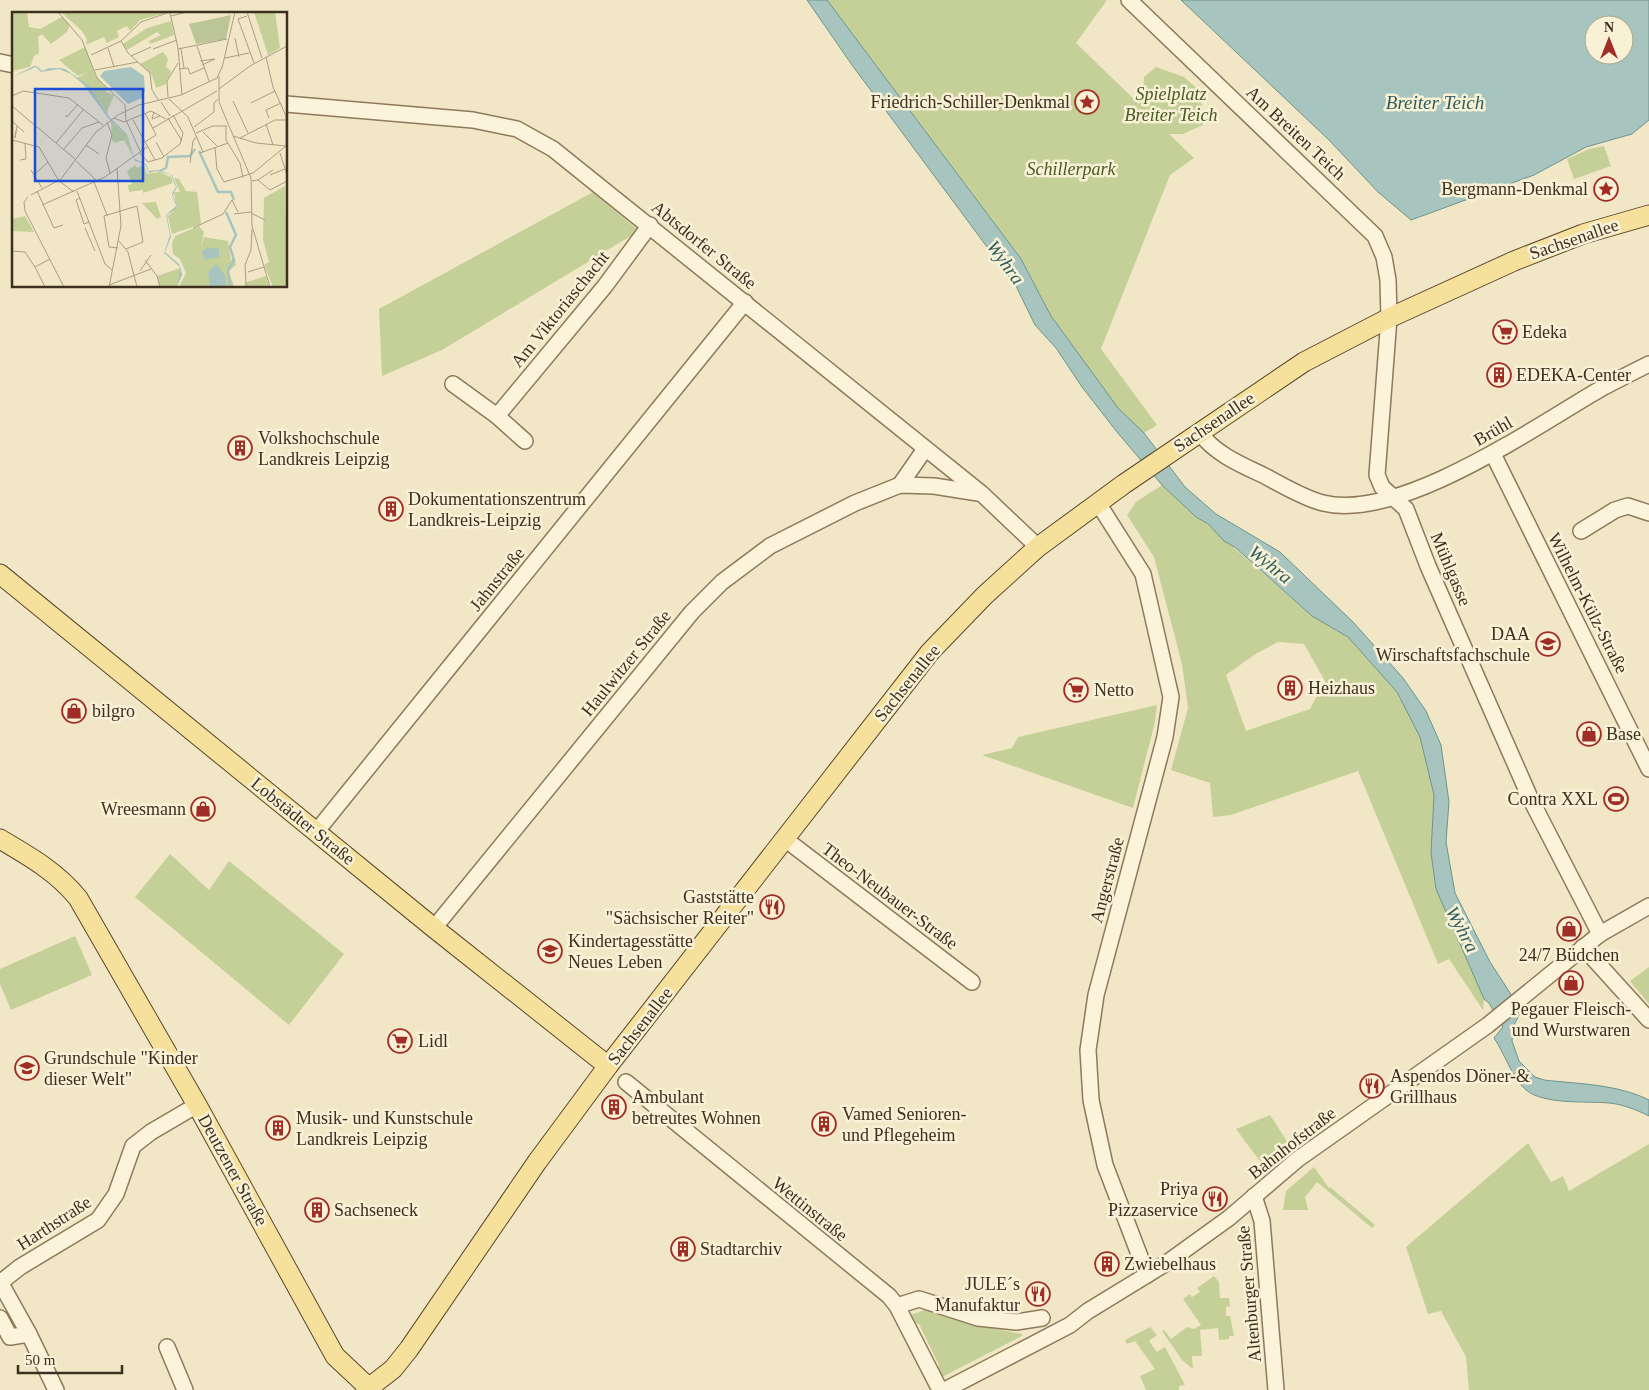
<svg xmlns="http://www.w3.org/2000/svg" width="1649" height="1390" viewBox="0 0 1649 1390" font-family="Georgia,serif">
	<rect width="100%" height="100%" fill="#f1e7c6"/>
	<g fill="#c5d098" fill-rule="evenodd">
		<path d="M 827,0 L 1107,0 L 1076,43 L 1139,104 L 1143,96 L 1144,77 L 1156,67 L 1184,77 L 1201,92 L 1203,125 L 1183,134 L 1169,134 L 1194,158 L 1170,175 L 1101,349 L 1157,425 L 1144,433 L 1118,408 L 1051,316 L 1021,259 Z"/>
		<path d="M 1604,146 L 1611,166 L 1574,179 L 1567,159 L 1589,149 Z"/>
		<path d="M 593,192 L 639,231 L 442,350 L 382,376 L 379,309 Z"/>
		<path d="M 1162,485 L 1312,616 L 1348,637 L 1397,692 L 1420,737 L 1434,795 L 1431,853 L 1436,889 L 1475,975 L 1484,999 L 1483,1010 L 1449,959 L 1438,964 L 1358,771 L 1231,815 L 1213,817 L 1210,783 L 1171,770 L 1188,708 L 1182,664 L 1154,557 L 1127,515 L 1136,502 ZM 1278,642 L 1304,644 L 1325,681 L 1310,709 L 1246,731 L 1226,675 L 1254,655 Z"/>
		<path d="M 1157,705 L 1155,722 L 1133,808 L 982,755 L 1012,748 L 1018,737 Z"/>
		<path d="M 170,854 L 209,890 L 229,861 L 344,954 L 289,1025 L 135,897 Z"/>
		<path d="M 75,936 L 92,975 L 11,1010 L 0,984 L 0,969 Z"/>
		<path d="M 1649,967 L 1649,1004 L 1630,981 Z"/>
		<path d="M 1270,1115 L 1292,1149 L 1265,1168 L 1236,1129 Z"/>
		<path d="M 1528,1143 L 1551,1182 L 1563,1176 L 1569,1191 L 1649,1144 L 1649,1390 L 1469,1390 L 1466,1357 L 1441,1311 L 1428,1314 L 1406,1247 Z"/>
		<path d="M 1314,1167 L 1329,1188 L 1330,1187 L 1375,1225 L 1372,1228 L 1317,1182 L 1305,1197 L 1308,1210 L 1283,1210 L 1286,1191 Z"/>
		<path d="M 1214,1276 L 1219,1282 L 1220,1298 L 1229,1298 L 1230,1306 L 1226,1307 L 1226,1316 L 1230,1316 L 1234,1336 L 1229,1336 L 1229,1339 L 1219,1340 L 1218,1328 L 1200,1330 L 1202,1356 L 1192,1356 L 1193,1369 L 1182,1360 L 1162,1331 L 1164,1330 L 1171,1339 L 1187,1327 L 1194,1329 L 1201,1325 L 1183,1299 L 1190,1294 L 1192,1297 L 1200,1292 L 1197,1288 Z"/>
		<path d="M 930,1308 L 975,1325 L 1022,1334 L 1022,1336 L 942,1377 L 936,1372 L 939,1365 L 919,1324 L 911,1322 L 908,1316 Z"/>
		<path d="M 1150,1327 L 1157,1335 L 1149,1341 L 1157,1352 L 1165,1347 L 1185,1385 L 1179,1386 L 1179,1390 L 1146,1390 L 1140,1376 L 1155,1369 L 1135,1341 L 1127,1344 L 1125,1340 Z"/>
	</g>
	<g fill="#a7c4be" stroke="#6d948d" fill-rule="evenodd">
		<path d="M 807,0 L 827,0 L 1021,259 L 1051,316 L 1118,408 L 1144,433 L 1185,487 L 1216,514 L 1280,552 L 1353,622 L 1403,678 L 1426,711 L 1441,745 L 1449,802 L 1446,842 L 1455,893 L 1490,962 L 1516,1002 L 1519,1015 L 1513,1027 L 1512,1041 L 1519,1061 L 1535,1077 L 1544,1080 C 1578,1084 1617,1084 1649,1100 L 1649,1116 C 1637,1110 1622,1104 1609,1103 C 1587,1101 1544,1105 1526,1090 C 1512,1078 1505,1054 1494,1038 L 1503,1027 L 1489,1003 L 1484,999 L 1436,889 L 1431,853 L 1434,795 L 1420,737 L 1397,692 L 1348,637 L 1312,616 L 1236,548 L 1224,541 L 1208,524 L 1196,517 L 1162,485 L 1117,432 L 1082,387 L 1056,348 L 1035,325 L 1016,286 L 852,65 Z"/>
		<path d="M 1181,0 L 1649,0 L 1649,120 L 1632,134 L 1586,147 L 1534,175 L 1411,220 L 1378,192 L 1329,140 ZM 1594,25 L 1624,25 L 1624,55 L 1594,55 Z"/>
	</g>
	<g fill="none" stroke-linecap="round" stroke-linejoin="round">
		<g stroke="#8e795a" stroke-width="18">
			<g id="minor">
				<path d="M 1129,0 L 1375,236 L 1384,257 L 1388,280 L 1389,318 L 1377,475 L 1382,487 L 1406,509 L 1428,566 L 1531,800 L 1600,934"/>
				<path d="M 0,62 L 14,65"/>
				<path d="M 286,104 L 473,120 L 517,129 L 553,149 L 981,493 L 1038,547"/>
				<path d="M 453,384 L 497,416 L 605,286 L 650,225"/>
				<path d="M 497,416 L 525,441"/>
				<path d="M 1200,433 C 1215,454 1242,465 1265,476 C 1281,485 1306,499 1323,503 C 1400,522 1536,426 1602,388 C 1617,380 1633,372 1649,364"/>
				<path d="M 1493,454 L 1649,769"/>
				<path d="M 900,485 L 925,449"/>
				<path d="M 1098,503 L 1143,574 L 1171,697 L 1165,737 L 1096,995 L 1088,1050 L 1091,1100 L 1105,1165 L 1147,1275"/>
				<path d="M 1581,531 L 1615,510 L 1628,506 L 1649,513"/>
				<path d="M 316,832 L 745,302"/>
				<path d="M 785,839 L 972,982"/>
				<path d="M 434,928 L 692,612 L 722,582 L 770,546 L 855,503 L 900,485 L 934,486 L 978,493"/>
				<path d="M 1583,947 L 1649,1020"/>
				<path d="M 626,1082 L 889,1296 L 897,1306 L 940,1390"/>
				<path d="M 1254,1196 L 1262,1221 L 1276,1390"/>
				<path d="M 0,1282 L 29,1334 L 56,1390"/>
				<path d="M 1,1282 L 20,1267 L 98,1220 L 116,1194 L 133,1146 L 151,1132 L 197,1105"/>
				<path d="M 897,1306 L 919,1299 L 978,1318 L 1016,1322 L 1042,1318"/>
				<path d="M 0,1318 L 10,1337 L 29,1334"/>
				<path d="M 167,1347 L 185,1390"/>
				<path d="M 945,1390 L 1070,1325 L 1088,1311 L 1168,1262 L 1229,1218 L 1298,1159 L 1488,1025 L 1600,934 L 1649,906"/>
			</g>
		</g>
		<g stroke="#5b472e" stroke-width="21">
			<g id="major">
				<path d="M 0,574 L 434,928 L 608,1066"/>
				<path d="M 0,839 C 29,856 57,872 78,898 L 197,1105 L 335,1356 L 369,1388"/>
				<path d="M 366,1390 L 393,1369 L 409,1349 L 537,1162 L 608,1066 L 930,652 L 985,595 L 1038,547 L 1124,484 L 1304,362 L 1389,318 L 1514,261 L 1583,234 L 1649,215"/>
			</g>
		</g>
		<use href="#minor" stroke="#fbf4da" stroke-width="15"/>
		<use href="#major" stroke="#f6e19c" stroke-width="19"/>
	</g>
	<defs>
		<g id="sight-ring" transform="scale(1.25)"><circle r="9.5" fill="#f8f1d6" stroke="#a12e26" stroke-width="1.5"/><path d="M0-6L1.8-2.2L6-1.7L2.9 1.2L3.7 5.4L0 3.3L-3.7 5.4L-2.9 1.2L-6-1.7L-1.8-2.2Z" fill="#a12e26"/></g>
		<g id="supermarket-ring" transform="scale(1.25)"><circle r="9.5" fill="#f8f1d6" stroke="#a12e26" stroke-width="1.5"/><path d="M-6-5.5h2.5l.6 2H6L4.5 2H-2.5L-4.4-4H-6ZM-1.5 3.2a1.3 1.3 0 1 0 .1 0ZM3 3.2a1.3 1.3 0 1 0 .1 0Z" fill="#a12e26"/></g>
		<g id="building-ring" transform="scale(1.25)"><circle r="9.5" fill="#f8f1d6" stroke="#a12e26" stroke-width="1.5"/><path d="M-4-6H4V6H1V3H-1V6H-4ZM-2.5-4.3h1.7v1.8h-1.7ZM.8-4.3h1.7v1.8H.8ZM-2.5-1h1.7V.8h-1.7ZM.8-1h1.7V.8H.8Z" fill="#a12e26"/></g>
		<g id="school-ring" transform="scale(1.25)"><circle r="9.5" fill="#f8f1d6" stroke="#a12e26" stroke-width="1.5"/><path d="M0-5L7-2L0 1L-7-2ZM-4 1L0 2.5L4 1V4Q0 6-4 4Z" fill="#a12e26"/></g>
		<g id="shop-ring" transform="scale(1.25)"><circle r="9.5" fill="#f8f1d6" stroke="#a12e26" stroke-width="1.5"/><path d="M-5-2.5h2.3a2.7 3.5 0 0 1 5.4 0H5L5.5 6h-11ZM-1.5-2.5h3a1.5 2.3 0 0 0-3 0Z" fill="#a12e26"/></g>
		<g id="stadium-ring" transform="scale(1.25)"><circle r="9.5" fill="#f8f1d6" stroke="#a12e26" stroke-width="1.5"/><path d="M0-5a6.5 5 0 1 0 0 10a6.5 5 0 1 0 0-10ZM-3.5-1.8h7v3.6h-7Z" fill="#a12e26"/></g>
		<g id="restaurant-ring" transform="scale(1.25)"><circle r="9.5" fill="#f8f1d6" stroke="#a12e26" stroke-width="1.5"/><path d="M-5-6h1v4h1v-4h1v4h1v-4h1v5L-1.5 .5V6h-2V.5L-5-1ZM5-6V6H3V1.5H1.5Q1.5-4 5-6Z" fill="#a12e26"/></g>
	</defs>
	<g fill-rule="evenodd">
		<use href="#sight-ring" x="1087" y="102"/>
		<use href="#sight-ring" x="1606" y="189"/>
		<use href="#supermarket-ring" x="1505" y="332"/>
		<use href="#building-ring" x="1499" y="375"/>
		<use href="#building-ring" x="240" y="448"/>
		<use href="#building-ring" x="391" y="509"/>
		<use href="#school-ring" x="1548" y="644"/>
		<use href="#building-ring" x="1290" y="688"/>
		<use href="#supermarket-ring" x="1076" y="690"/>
		<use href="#shop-ring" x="74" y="711"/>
		<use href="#shop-ring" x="1589" y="734"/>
		<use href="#stadium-ring" x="1616" y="799"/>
		<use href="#shop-ring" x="203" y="809"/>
		<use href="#restaurant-ring" x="772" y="907"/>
		<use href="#shop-ring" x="1569" y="929"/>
		<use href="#school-ring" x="550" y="951"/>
		<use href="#shop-ring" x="1571" y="983"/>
		<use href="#supermarket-ring" x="400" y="1041"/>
		<use href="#school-ring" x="27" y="1068"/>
		<use href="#restaurant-ring" x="1372" y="1086"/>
		<use href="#building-ring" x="614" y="1107"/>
		<use href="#building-ring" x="824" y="1124"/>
		<use href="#building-ring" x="278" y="1128"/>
		<use href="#restaurant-ring" x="1215" y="1199"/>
		<use href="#building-ring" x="317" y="1210"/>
		<use href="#building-ring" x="683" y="1249"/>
		<use href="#building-ring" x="1107" y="1264"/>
		<use href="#restaurant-ring" x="1038" y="1294"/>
	</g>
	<g text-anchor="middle" stroke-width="5" stroke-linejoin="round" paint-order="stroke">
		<g font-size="18" font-style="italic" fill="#495b24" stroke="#f8f1d6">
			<text x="1171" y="100">Spielplatz<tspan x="1171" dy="21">Breiter Teich</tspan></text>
			<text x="1071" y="175">Schillerpark</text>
		</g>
		<g font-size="18" fill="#3d301f" stroke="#f8f1d6" text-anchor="start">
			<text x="1070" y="108" text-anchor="end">Friedrich-Schiller-Denkmal</text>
			<text x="1588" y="195" text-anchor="end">Bergmann-Denkmal</text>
			<text x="1522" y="338">Edeka</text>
			<text x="1516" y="381">EDEKA-Center</text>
			<text x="258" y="444">Volkshochschule<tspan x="258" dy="21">Landkreis Leipzig</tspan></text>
			<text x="408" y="505">Dokumentationszentrum<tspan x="408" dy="21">Landkreis-Leipzig</tspan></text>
			<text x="1530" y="640" text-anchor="end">DAA<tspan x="1530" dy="21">Wirschaftsfachschule</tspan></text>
			<text x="1308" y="694">Heizhaus</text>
			<text x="1094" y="696">Netto</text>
			<text x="92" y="717">bilgro</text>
			<text x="1606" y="740">Base</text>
			<text x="1598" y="805" text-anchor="end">Contra XXL</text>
			<text x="186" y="815" text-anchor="end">Wreesmann</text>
			<text x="754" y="903" text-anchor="end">Gaststätte<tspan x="754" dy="21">"Sächsischer Reiter"</tspan></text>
			<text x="568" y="947">Kindertagesstätte<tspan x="568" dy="21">Neues Leben</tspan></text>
			<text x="1569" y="961" text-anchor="middle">24/7 Büdchen</text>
			<text x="1571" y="1015" text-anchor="middle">Pegauer Fleisch-<tspan x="1571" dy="21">und Wurstwaren</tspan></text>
			<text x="418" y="1047">Lidl</text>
			<text x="44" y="1064">Grundschule "Kinder<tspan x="44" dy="21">dieser Welt"</tspan></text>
			<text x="1390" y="1082">Aspendos Döner-&amp;<tspan x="1390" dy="21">Grillhaus</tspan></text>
			<text x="632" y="1103">Ambulant<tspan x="632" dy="21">betreutes Wohnen</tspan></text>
			<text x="842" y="1120">Vamed Senioren-<tspan x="842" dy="21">und Pflegeheim</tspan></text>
			<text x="296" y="1124">Musik- und Kunstschule<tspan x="296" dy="21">Landkreis Leipzig</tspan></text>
			<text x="1198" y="1195" text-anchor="end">Priya<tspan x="1198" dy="21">Pizzaservice</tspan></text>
			<text x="334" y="1216">Sachseneck</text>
			<text x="700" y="1255">Stadtarchiv</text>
			<text x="1124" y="1270">Zwiebelhaus</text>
			<text x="1020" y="1290" text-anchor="end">JULE´s<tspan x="1020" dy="21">Manufaktur</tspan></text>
		</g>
		<g font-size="18" fill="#3d301f" stroke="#f8f1d6">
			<text transform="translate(1296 133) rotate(43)" y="6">Am Breiten Teich</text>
			<text transform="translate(1574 239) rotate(-19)" y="6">Sachsenallee</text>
			<text transform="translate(704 245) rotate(39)" y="6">Abtsdorfer Straße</text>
			<text transform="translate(560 309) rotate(-51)" y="6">Am Viktoriaschacht</text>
			<text transform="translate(1214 422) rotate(-34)" y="6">Sachsenallee</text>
			<text transform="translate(1493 431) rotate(-30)" y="6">Brühl</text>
			<text transform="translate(1451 569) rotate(67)" y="6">Mühlgasse</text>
			<text transform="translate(497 579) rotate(-51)" y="6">Jahnstraße</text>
			<text transform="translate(1588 603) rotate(63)" y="6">Wilhelm-Külz-Straße</text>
			<text transform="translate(626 663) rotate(-51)" y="6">Haulwitzer Straße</text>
			<text transform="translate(907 683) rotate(-51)" y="6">Sachsenallee</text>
			<text transform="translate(303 821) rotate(39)" y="6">Lobstädter Straße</text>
			<text transform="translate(1107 880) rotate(-75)" y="6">Angerstraße</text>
			<text transform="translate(890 896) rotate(37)" y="6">Theo-Neubauer-Straße</text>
			<text transform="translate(640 1026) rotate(-52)" y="6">Sachsenallee</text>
			<text transform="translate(1292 1143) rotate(-38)" y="6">Bahnhofstraße</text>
			<text transform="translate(233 1170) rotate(61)" y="6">Deutzener Straße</text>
			<text transform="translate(810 1209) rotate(39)" y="6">Wettinstraße</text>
			<text transform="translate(54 1223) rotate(-33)" y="6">Harthstraße</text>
			<text transform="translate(1249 1294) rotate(-95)" y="6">Altenburger Straße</text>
		</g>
		<g font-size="19" font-style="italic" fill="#2d5d5e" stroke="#f8f1d6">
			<text x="1435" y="109">Breiter Teich</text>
			<text transform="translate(1006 262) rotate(54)" y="7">Wyhra</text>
			<text transform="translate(1271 564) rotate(39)" y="7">Wyhra</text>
			<text transform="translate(1463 929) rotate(62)" y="7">Wyhra</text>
		</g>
	</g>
	<g transform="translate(12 12)">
		<rect width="275" height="275" fill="#f1e7c6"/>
		<path d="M 0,0 L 15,0 L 17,15 L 28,17 L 50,5 L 58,13 L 55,20 L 39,32 L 30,22 L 26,25 L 27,41 L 22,44 L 18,55 L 0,59 ZM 49,0 L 157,0 L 128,8 L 118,19 L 115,14 L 105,19 L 107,25 L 95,31 L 92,25 L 74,33 L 75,27 L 70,19 ZM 242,0 L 263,0 L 268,36 L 256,43 ZM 159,9 L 162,23 L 138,32 L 137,29 L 149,23 L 145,20 L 115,38 L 111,32 L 135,16 ZM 73,35 L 83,63 L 96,77 L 94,80 L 102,83 L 95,100 L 98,106 L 75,73 L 65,66 L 76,60 L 66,64 L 47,48 ZM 151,40 L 156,47 L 154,55 L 159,59 L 154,72 L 144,76 L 140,63 L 128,52 ZM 99,109 L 115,123 L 121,144 L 112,128 L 103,131 L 100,128 ZM 132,152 L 135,162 L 147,160 L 159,165 L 161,171 L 131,181 L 131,178 L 117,180 L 116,173 L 120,172 L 115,159 L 123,153 L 126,156 ZM 162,166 L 167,167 L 174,179 L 185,180 L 189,212 L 160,222 L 156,204 L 165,196 L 162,180 L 168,180 ZM 273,174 L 275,275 L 261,275 L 252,253 L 257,250 L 251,228 L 252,186 ZM 144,190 L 149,205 L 145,207 L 130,191 ZM 13,204 L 22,220 L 0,219 L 0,207 ZM 187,214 L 192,220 L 189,235 L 192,225 L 216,229 L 219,248 L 213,250 L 220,248 L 220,238 L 224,253 L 217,259 L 222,275 L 167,275 L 174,261 L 168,247 L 161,242 L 160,232 L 163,224 ZM 168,256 L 165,275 L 148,275 L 145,264 ZM 254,264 L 257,275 L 231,275 L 235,270 Z" fill="#c5d098"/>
		<path d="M 219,3 L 214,27 L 184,32 L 177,12 Z" fill="#bcc598"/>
		<path d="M 22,54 L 25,54 L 30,59 L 37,56 L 48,56 L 53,57 L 76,73 L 96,104 L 115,122 L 123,147 L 134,152 L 137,159 L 146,158 L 160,163 L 165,175 L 161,183 L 165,193 L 164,197 L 155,203 L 159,225 L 153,240 L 167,252 L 169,257 L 170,263 L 165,275 L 168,255 L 152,241 L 158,223 L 154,203 L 164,194 L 160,182 L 164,175 L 159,163 L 145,159 L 137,161 L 133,152 L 123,149 L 115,123 L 96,106 L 72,73 L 59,62 L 47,57 L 29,60 L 24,55 L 0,65 ZM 119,55 L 132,64 L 133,79 L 130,86 L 116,92 L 88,64 L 92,59 ZM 195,235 L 207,237 L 207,245 L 193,248 L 190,240 ZM 204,252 L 213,263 L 214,275 L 198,275 L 196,260 Z" fill="#a7c4be"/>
		<path fill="none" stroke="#a7c4be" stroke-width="2.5" d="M 187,139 L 206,180 L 219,180 L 222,188M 148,159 L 154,156 L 156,145 L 178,144 L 183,137M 214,200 L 224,223 L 218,235 L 222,248 L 216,258 L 218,275"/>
		<path fill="none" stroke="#a99e83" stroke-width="1" d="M 46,0 L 70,28 L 85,66 L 113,93 L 114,108 L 128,139M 235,0 L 250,46M 158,1 L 166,36 L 170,83M 159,4 L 175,0M 235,4 L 226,7 L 242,51M 223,26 L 227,45M 109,29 L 116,41 L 138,61 L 140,78 L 147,89M 185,34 L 197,69M 96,36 L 102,55M 141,37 L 165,28M 166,37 L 215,27M 169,37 L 172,56M 79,43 L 109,29 L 129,10 L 158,0M 119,44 L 139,35M 254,45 L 261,75 L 274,104 L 274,134M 213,46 L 237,41M 188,49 L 203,47 L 190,53M 210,56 L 223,0M 167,57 L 176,56 L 178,62 L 192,56M 83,58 L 126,50M 207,64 L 207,90 L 239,166 L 240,214 L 258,275M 207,77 L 238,54 L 275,34M 0,84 L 11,79 L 57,86 L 91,113M 156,85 L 155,69 L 166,51M 157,87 L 176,105 L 191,140M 221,89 L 236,121M 149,90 L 158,104M 239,91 L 263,79M 0,94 L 63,147M 142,100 L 140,107 L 148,104M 53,103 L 55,105 L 66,92M 161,103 L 171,121M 102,106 L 112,110 L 139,99 L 154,107M 156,106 L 170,129M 257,106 L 254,98 L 269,91M 121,108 L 143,148M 0,109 L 12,120M 95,110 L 100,123 L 94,146 L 98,161M 254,112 L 261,133M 214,114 L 214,128 L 228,151 L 231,166M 182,115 L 202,100 L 202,91 L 206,87M 141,116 L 205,79M 4,119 L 3,126 L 5,114M 191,120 L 205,134M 184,121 L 201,114 L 215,114M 221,124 L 244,131 L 274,134M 228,126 L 263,108 L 274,108M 0,128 L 27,135 L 47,169M 133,130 L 144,123 L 133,101M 144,130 L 152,145M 44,131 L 72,97M 74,133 L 87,142M 203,136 L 205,157 L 212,170 L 241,161 L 274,134M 52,137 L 70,116 L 87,110M 127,140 L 136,150 L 150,146 L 168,132 L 171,121M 188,141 L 216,131M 268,141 L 275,163M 8,148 L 14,147 L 13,131M 64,149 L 85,169M 178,151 L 181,129 L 185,124M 19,158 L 30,176M 23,162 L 36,150M 258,163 L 273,157M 246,168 L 261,158M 47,169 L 62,180M 240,169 L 246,168 L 258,178 L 275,169M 82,170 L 95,203M 25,179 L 42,216 L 51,213M 65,179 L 93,252 L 100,258M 19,183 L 49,167 L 84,120 L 106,103 L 127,93 L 169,83 L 205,66 L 210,55M 16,185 L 12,190 L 13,199 L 52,275M 68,186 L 64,188 L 72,212 L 77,210M 30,193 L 93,165 L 135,135M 239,201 L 253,208M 222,202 L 239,200M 73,216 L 83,239M 181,216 L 211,202 L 220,188 L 226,200M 107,229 L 116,240 L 125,275M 106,236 L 97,235 L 92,204 L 125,194 L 131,230 L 114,237M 0,239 L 13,240 L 23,255M 133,248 L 145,264 L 148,275M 128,259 L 139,243M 236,260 L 252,255M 97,273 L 139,257M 234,273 L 233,253 L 239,238 L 240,217M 33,275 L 23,255 L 38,247M 97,275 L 109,214 L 105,156"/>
		<path fill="#1d4ed8" fill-opacity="0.15" stroke="#1d4ed8" stroke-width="2.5" d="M 23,77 L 131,77 L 131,169 L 23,169 Z"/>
		<rect width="275" height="275" fill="none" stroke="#3d301f" stroke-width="2.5"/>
	</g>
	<g transform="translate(1609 40)"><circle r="24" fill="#f8f1d6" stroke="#ada48d"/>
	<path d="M0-4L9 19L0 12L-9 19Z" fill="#a12e26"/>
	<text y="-8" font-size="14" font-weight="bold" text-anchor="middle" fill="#3d301f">N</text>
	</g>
	<path d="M18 1365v8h104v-8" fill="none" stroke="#3d301f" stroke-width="2.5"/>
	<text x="25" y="1365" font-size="15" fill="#3d301f" stroke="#f8f1d6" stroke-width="4" paint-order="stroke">50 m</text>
</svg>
